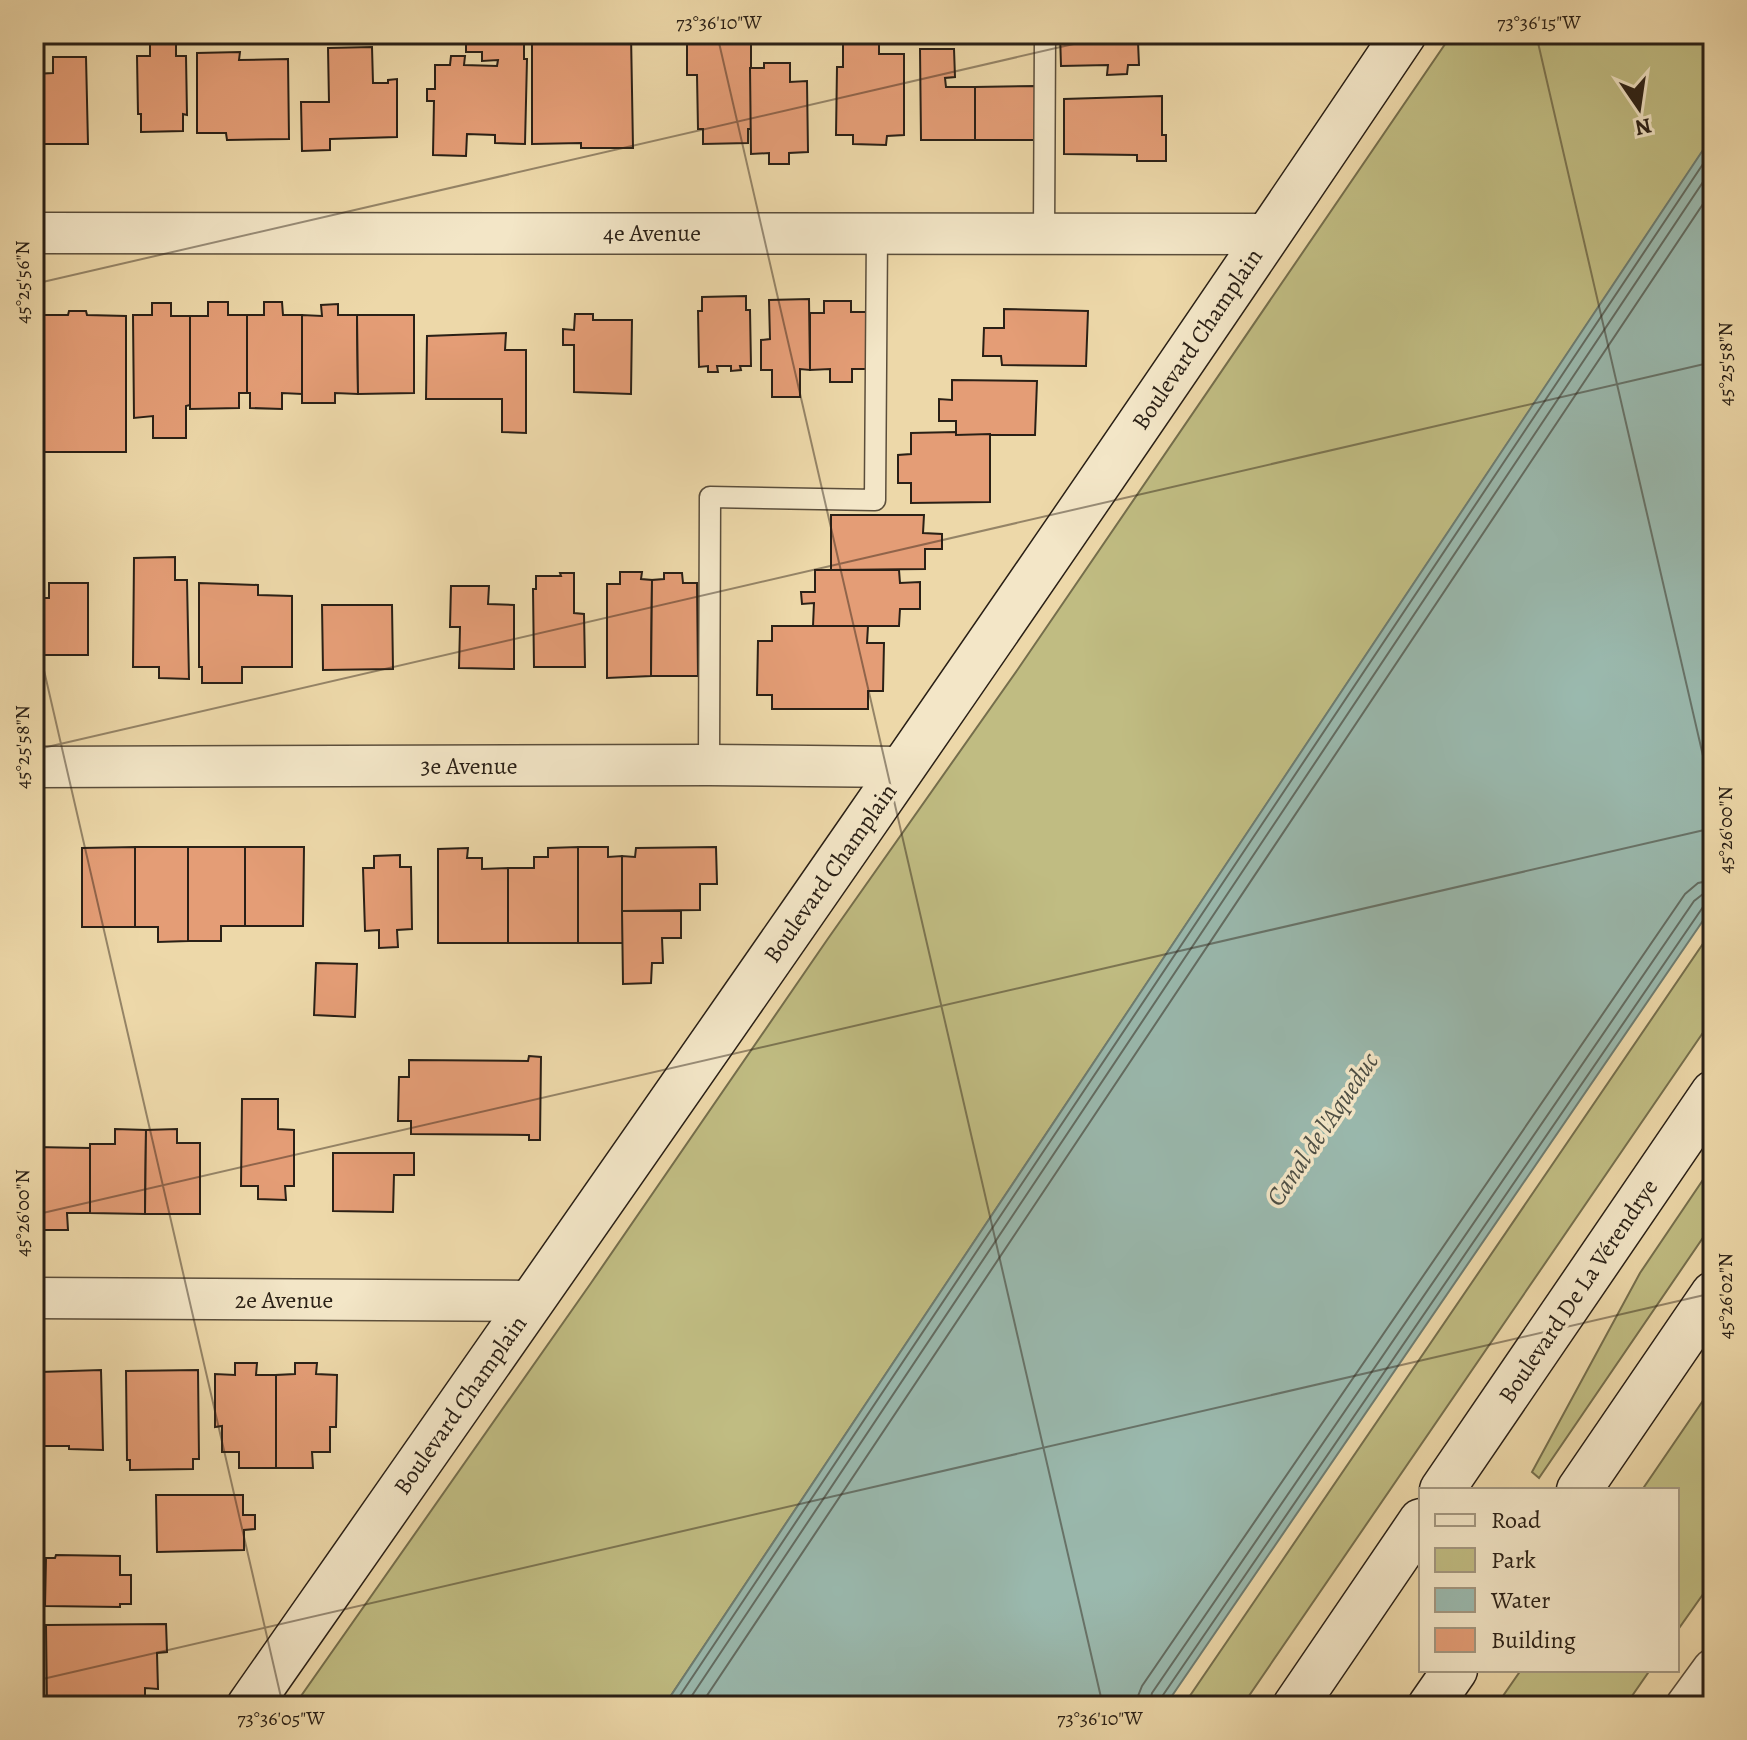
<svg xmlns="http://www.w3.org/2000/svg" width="1747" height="1740" viewBox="0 0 1747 1740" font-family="Alegreya,serif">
	<rect width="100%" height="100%" fill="#edd8a9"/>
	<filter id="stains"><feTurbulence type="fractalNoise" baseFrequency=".0025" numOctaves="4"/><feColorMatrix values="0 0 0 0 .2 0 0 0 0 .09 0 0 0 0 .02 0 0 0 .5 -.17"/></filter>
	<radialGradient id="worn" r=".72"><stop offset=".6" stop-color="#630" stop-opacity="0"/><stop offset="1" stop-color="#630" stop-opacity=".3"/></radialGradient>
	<g fill="#c0bc82" stroke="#756e4c" stroke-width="2">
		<path d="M 1452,34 L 1713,34 L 1713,136 L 664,1706 L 294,1706 L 591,1283 L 827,940 L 1018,669 Z"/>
		<path d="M 1713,929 L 1713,1018 L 1242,1706 L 1183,1706 Z"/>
		<path d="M 1713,1165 L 1713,1223 L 1539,1478 L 1532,1472 L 1640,1273 Z"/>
		<path d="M 1713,1386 L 1713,1580 L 1677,1631 L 1677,1490 L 1642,1490 Z"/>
		<path d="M 1521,1670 L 1650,1670 L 1625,1706 L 1496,1706 Z"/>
	</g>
	<path fill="#9ab9ae" stroke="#6d7c71" stroke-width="2" d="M 1713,135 L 1713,906 L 1165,1706 L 664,1706 Z"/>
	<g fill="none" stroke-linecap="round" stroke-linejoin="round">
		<g stroke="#626c62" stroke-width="2">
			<path d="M 673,1706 L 1713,149"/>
			<path d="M 685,1706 L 1713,167"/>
			<path d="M 700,1706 L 1713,189"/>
			<path d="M 1137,1706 L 1138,1696 L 1142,1686 L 1685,894 L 1698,883 L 1713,880"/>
			<path d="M 1149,1706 L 1152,1693 L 1694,901 L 1703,894 L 1713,892"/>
			<path d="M 1159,1706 L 1161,1698 L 1703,907 L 1707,903 L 1713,903"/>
		</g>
	</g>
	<g fill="#e49d76" stroke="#2a2016" stroke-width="2">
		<path d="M 466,34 L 524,34 L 524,59 L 527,59 L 525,144 L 495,143 L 495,135 L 467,134 L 466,156 L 433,155 L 434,101 L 427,101 L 427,89 L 435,89 L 435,65 L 450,65 L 451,56 L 465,56 L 464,65 L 497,66 L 498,60 L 482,61 L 482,52 L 466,52 Z"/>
		<path d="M 532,34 L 631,34 L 633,148 L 581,148 L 581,143 L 532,144 Z"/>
		<path d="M 1060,34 L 1148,34 L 1148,42 L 1138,42 L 1139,65 L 1128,65 L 1127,74 L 1107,75 L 1108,65 L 1061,66 Z"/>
		<path d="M 751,38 L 751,129 L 748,129 L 748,143 L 703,144 L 703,129 L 698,129 L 697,75 L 687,75 L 687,39 Z"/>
		<path d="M 150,41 L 176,41 L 176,56 L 186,56 L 187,115 L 183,114 L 183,131 L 141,132 L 141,114 L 138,114 L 137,56 L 150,56 Z"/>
		<path d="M 843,41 L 879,42 L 879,54 L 904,54 L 904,135 L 887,136 L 886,145 L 853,144 L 853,135 L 836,135 L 837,67 L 843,67 Z"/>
		<path d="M 372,47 L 373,83 L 388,83 L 388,80 L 397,79 L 397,137 L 330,139 L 330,150 L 302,151 L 301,102 L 329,102 L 328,48 Z"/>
		<path d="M 920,49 L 954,49 L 955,77 L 945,78 L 946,87 L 975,87 L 975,140 L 921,140 Z"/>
		<path d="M 240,52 L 239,60 L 288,59 L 289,139 L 227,140 L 226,133 L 197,133 L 197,53 Z"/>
		<path d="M 53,57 L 86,57 L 88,144 L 34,144 L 34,74 L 53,73 Z"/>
		<path d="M 764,63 L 790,63 L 790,82 L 807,81 L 808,152 L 789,153 L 789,164 L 769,164 L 769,153 L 751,154 L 750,68 L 764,68 Z"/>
		<path d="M 1035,86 L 1035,140 L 975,140 L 975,87 Z"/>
		<path d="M 1162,96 L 1162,135 L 1166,135 L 1166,161 L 1137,161 L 1137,155 L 1064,154 L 1064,99 Z"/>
		<path d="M 746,296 L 746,310 L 750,310 L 751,366 L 740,366 L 741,370 L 731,371 L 731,366 L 717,366 L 718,372 L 708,372 L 708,366 L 699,367 L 698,311 L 702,311 L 702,297 Z"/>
		<path d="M 809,299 L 810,370 L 800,369 L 800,397 L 772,397 L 772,370 L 761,370 L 761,340 L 770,339 L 769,300 Z"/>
		<path d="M 824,301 L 851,301 L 851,312 L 867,312 L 867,369 L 852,369 L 852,382 L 830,382 L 830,369 L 810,370 L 810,313 L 824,313 Z"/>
		<path d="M 208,302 L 228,302 L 228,315 L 247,315 L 247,393 L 239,393 L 239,408 L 190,409 L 190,316 L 208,316 Z"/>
		<path d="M 264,302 L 282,302 L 283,315 L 302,315 L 302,394 L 282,393 L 282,409 L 250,408 L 250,393 L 247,393 L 247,315 L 264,315 Z"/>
		<path d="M 152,303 L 171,303 L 171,316 L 190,316 L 190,405 L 186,406 L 186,438 L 153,438 L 153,416 L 134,418 L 133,315 L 152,315 Z"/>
		<path d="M 338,304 L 338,315 L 357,315 L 358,394 L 335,393 L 335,403 L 302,403 L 302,315 L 322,316 L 321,305 Z"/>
		<path d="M 1004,309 L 1088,311 L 1086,366 L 1002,365 L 1001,356 L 983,356 L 984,328 L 1004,328 Z"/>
		<path d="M 69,311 L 86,311 L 87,315 L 126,316 L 126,452 L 34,452 L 34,315 L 68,315 Z"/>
		<path d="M 575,314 L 593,314 L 593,320 L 632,320 L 631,394 L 574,392 L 574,345 L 563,345 L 563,329 L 574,330 Z"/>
		<path d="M 357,315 L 414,315 L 414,393 L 358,394 Z"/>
		<path d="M 506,333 L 505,350 L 526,350 L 526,433 L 502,432 L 502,399 L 426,399 L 427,336 Z"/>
		<path d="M 952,380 L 1037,381 L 1035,435 L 956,435 L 956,421 L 939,421 L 939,399 L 952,400 Z"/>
		<path d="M 956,432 L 956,435 L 990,434 L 990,502 L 911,503 L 911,483 L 898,483 L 898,455 L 911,454 L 911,433 Z"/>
		<path d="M 831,515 L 924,515 L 923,533 L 942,534 L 942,549 L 925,549 L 925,569 L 831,570 Z"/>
		<path d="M 175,557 L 175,580 L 187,580 L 189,679 L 159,678 L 159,667 L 133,667 L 134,558 Z"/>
		<path d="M 815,570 L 899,570 L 900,583 L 920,582 L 920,609 L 900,609 L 899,626 L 813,626 L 814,603 L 802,604 L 801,592 L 815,592 Z"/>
		<path d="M 620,572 L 642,572 L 641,579 L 652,580 L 651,676 L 607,678 L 607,584 L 620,584 Z"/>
		<path d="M 560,573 L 574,573 L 574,613 L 584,614 L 585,667 L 534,667 L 533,589 L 536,589 L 536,576 L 561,576 Z"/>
		<path d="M 664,573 L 682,573 L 683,583 L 697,583 L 698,676 L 651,676 L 652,580 L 664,579 Z"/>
		<path d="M 49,583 L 88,583 L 88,655 L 34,655 L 34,598 L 49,598 Z"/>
		<path d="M 199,583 L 258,585 L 258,595 L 292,596 L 292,667 L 242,667 L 242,683 L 202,683 L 202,667 L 199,667 Z"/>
		<path d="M 451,586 L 489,586 L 488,604 L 514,605 L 514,669 L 459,668 L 460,627 L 450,627 Z"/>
		<path d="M 322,605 L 392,605 L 393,669 L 323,670 Z"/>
		<path d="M 772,626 L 868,626 L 867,643 L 884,643 L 883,691 L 868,691 L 868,709 L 772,709 L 772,695 L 757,695 L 758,641 L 772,641 Z"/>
		<path d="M 135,847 L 188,847 L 188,941 L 158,942 L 158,927 L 135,927 Z"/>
		<path d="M 135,847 L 135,927 L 82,927 L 82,848 Z"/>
		<path d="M 188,847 L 245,847 L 245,926 L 221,926 L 221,941 L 188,941 Z"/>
		<path d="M 245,847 L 304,847 L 303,926 L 245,926 Z"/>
		<path d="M 578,847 L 578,943 L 508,943 L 508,868 L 534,868 L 534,857 L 548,857 L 548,848 Z"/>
		<path d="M 578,847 L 608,847 L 608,857 L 622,856 L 623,943 L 578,943 Z"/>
		<path d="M 716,847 L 717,884 L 700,884 L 700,910 L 622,911 L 622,856 L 635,857 L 636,848 Z"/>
		<path d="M 468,848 L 467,858 L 482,858 L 482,869 L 508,868 L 508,943 L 438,943 L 438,849 Z"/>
		<path d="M 400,855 L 400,867 L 411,867 L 412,929 L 397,930 L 398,947 L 379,948 L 379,930 L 365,931 L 363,868 L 374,868 L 374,856 Z"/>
		<path d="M 622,911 L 681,911 L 681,938 L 662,938 L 663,963 L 652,963 L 651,983 L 623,984 Z"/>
		<path d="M 316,963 L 357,964 L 355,1017 L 314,1015 Z"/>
		<path d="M 529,1056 L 541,1057 L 540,1140 L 529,1140 L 529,1135 L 411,1134 L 411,1121 L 398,1121 L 399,1077 L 409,1077 L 409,1060 L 528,1061 Z"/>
		<path d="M 242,1099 L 278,1099 L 278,1129 L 294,1130 L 294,1186 L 285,1186 L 286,1200 L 258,1199 L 258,1186 L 241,1186 Z"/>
		<path d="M 115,1129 L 146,1130 L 145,1214 L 90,1213 L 90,1144 L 115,1144 Z"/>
		<path d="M 177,1129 L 177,1143 L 200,1143 L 200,1214 L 145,1214 L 146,1130 Z"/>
		<path d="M 34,1147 L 90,1148 L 90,1213 L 67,1213 L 68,1230 L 44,1230 L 44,1215 L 34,1215 Z"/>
		<path d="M 333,1153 L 414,1153 L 414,1175 L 394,1175 L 393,1212 L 333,1211 Z"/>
		<path d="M 235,1363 L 257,1363 L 256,1375 L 276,1375 L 276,1468 L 239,1468 L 239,1452 L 222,1452 L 222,1426 L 215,1427 L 215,1374 L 235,1375 Z"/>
		<path d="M 295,1363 L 317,1363 L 316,1374 L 337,1375 L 336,1427 L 330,1427 L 330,1452 L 312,1452 L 313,1468 L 276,1468 L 276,1375 L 295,1374 Z"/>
		<path d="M 101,1370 L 103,1450 L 69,1449 L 69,1446 L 43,1446 L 40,1372 Z"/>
		<path d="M 198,1370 L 199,1459 L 193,1459 L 193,1469 L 130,1470 L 130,1460 L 127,1460 L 126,1371 Z"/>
		<path d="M 156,1495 L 243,1495 L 243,1515 L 255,1515 L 255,1529 L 244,1530 L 244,1550 L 157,1552 Z"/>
		<path d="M 56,1555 L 120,1556 L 120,1575 L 131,1575 L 131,1604 L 120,1604 L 120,1607 L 45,1606 L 46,1558 L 55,1558 Z"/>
		<path d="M 166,1624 L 167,1652 L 157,1653 L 158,1689 L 145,1688 L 145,1699 L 137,1699 L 137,1706 L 47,1706 L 46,1625 Z"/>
	</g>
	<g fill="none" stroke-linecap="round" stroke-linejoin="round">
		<g stroke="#5b4e3b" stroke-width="23">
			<g id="service">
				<path d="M 1044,233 L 1045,34"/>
				<path d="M 709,765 L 710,497 L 875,500 L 877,233"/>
			</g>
		</g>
		<g stroke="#5b4e3b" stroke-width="43">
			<g id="minor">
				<path d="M 34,233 L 1269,234"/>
				<path d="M 34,767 L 709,765 L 903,767"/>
				<path d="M 34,1298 L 533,1301"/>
				<path d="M 1686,1706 L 1713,1669"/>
			</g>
		</g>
		<g stroke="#2a2016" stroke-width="47">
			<g id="secondary">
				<path d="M 1442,1490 L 1713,1093"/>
				<path d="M 1579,1490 L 1713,1294"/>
				<path d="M 249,1706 C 637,1151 1026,596 1404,34"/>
				<path d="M 1295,1706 L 1421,1521"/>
				<path d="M 1430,1706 L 1455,1670"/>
			</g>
		</g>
		<use href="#service" stroke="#f3e6c7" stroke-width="20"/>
		<use href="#minor" stroke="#f3e6c7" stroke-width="40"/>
		<use href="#secondary" stroke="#f3e6c7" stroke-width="44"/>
	</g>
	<path fill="none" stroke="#2a2016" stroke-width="2" stroke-opacity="0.45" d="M 717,34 L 1103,1706M 1536,34 L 1713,799M 34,284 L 1117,34M 34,627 L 283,1706M 34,750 L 1713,362M 34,1215 L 1713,828M 34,1681 L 1713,1293"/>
	<g text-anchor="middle" stroke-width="7" stroke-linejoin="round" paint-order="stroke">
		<g font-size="24" fill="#2a2016" stroke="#f3e6c7">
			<text x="652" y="241">4e Avenue</text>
			<text transform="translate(1197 339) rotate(-56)" y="8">Boulevard Champlain</text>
			<text x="469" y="774">3e Avenue</text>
			<text transform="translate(830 873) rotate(-55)" y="8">Boulevard Champlain</text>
			<text transform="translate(1578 1291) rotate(-56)" y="8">Boulevard De La Vérendrye</text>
			<text x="284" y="1308">2e Avenue</text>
			<text transform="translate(460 1405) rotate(-55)" y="8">Boulevard Champlain</text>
		</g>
		<g font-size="26" font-style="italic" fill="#4c4e44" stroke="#f3e6c7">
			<text transform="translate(1322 1129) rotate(-56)" y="9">Canal de l'Aqueduc</text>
		</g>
	</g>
	<rect width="1747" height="1740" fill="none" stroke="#edd8a9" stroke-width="88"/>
	<rect x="1419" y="1488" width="260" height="184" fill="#f3e6c7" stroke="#a39780" stroke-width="2"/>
	<rect x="1435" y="1514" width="40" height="12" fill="#f3e6c7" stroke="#a39780" stroke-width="2"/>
	<text x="1491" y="1528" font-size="24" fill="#2a2016">Road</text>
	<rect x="1435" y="1548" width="40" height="24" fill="#c0bc82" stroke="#a39780" stroke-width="2"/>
	<text x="1491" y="1568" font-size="24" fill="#2a2016">Park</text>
	<rect x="1435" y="1588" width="40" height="24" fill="#9ab9ae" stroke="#a39780" stroke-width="2"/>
	<text x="1491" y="1608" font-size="24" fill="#2a2016">Water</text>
	<rect x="1435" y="1628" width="40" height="24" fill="#e49d76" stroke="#a39780" stroke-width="2"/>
	<text x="1491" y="1648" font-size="24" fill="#2a2016">Building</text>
	<g transform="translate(1639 108) rotate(167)" stroke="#f3e6c7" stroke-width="6" paint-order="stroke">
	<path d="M0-6L14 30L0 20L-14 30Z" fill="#2a2016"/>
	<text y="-12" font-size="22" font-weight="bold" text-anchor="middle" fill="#2a2016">N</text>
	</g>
	<rect x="44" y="44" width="1659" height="1652" fill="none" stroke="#2a2016" stroke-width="3"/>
	<g font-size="20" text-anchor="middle" fill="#2a2016">
		<text x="719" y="29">73°36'10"W</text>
		<text x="1539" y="29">73°36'15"W</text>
		<text transform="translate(22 282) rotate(-90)" y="7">45°25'56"N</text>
		<text transform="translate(1725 364) rotate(-90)" y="7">45°25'58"N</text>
		<text transform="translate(22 747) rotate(-90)" y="7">45°25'58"N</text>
		<text transform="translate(1725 830) rotate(-90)" y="7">45°26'00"N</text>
		<text transform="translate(22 1213) rotate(-90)" y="7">45°26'00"N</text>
		<text transform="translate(1725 1296) rotate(-90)" y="7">45°26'02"N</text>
		<text x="281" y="1725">73°36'05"W</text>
		<text x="1100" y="1725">73°36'10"W</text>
	</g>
	<rect width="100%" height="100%" filter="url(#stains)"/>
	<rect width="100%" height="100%" fill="url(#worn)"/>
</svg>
